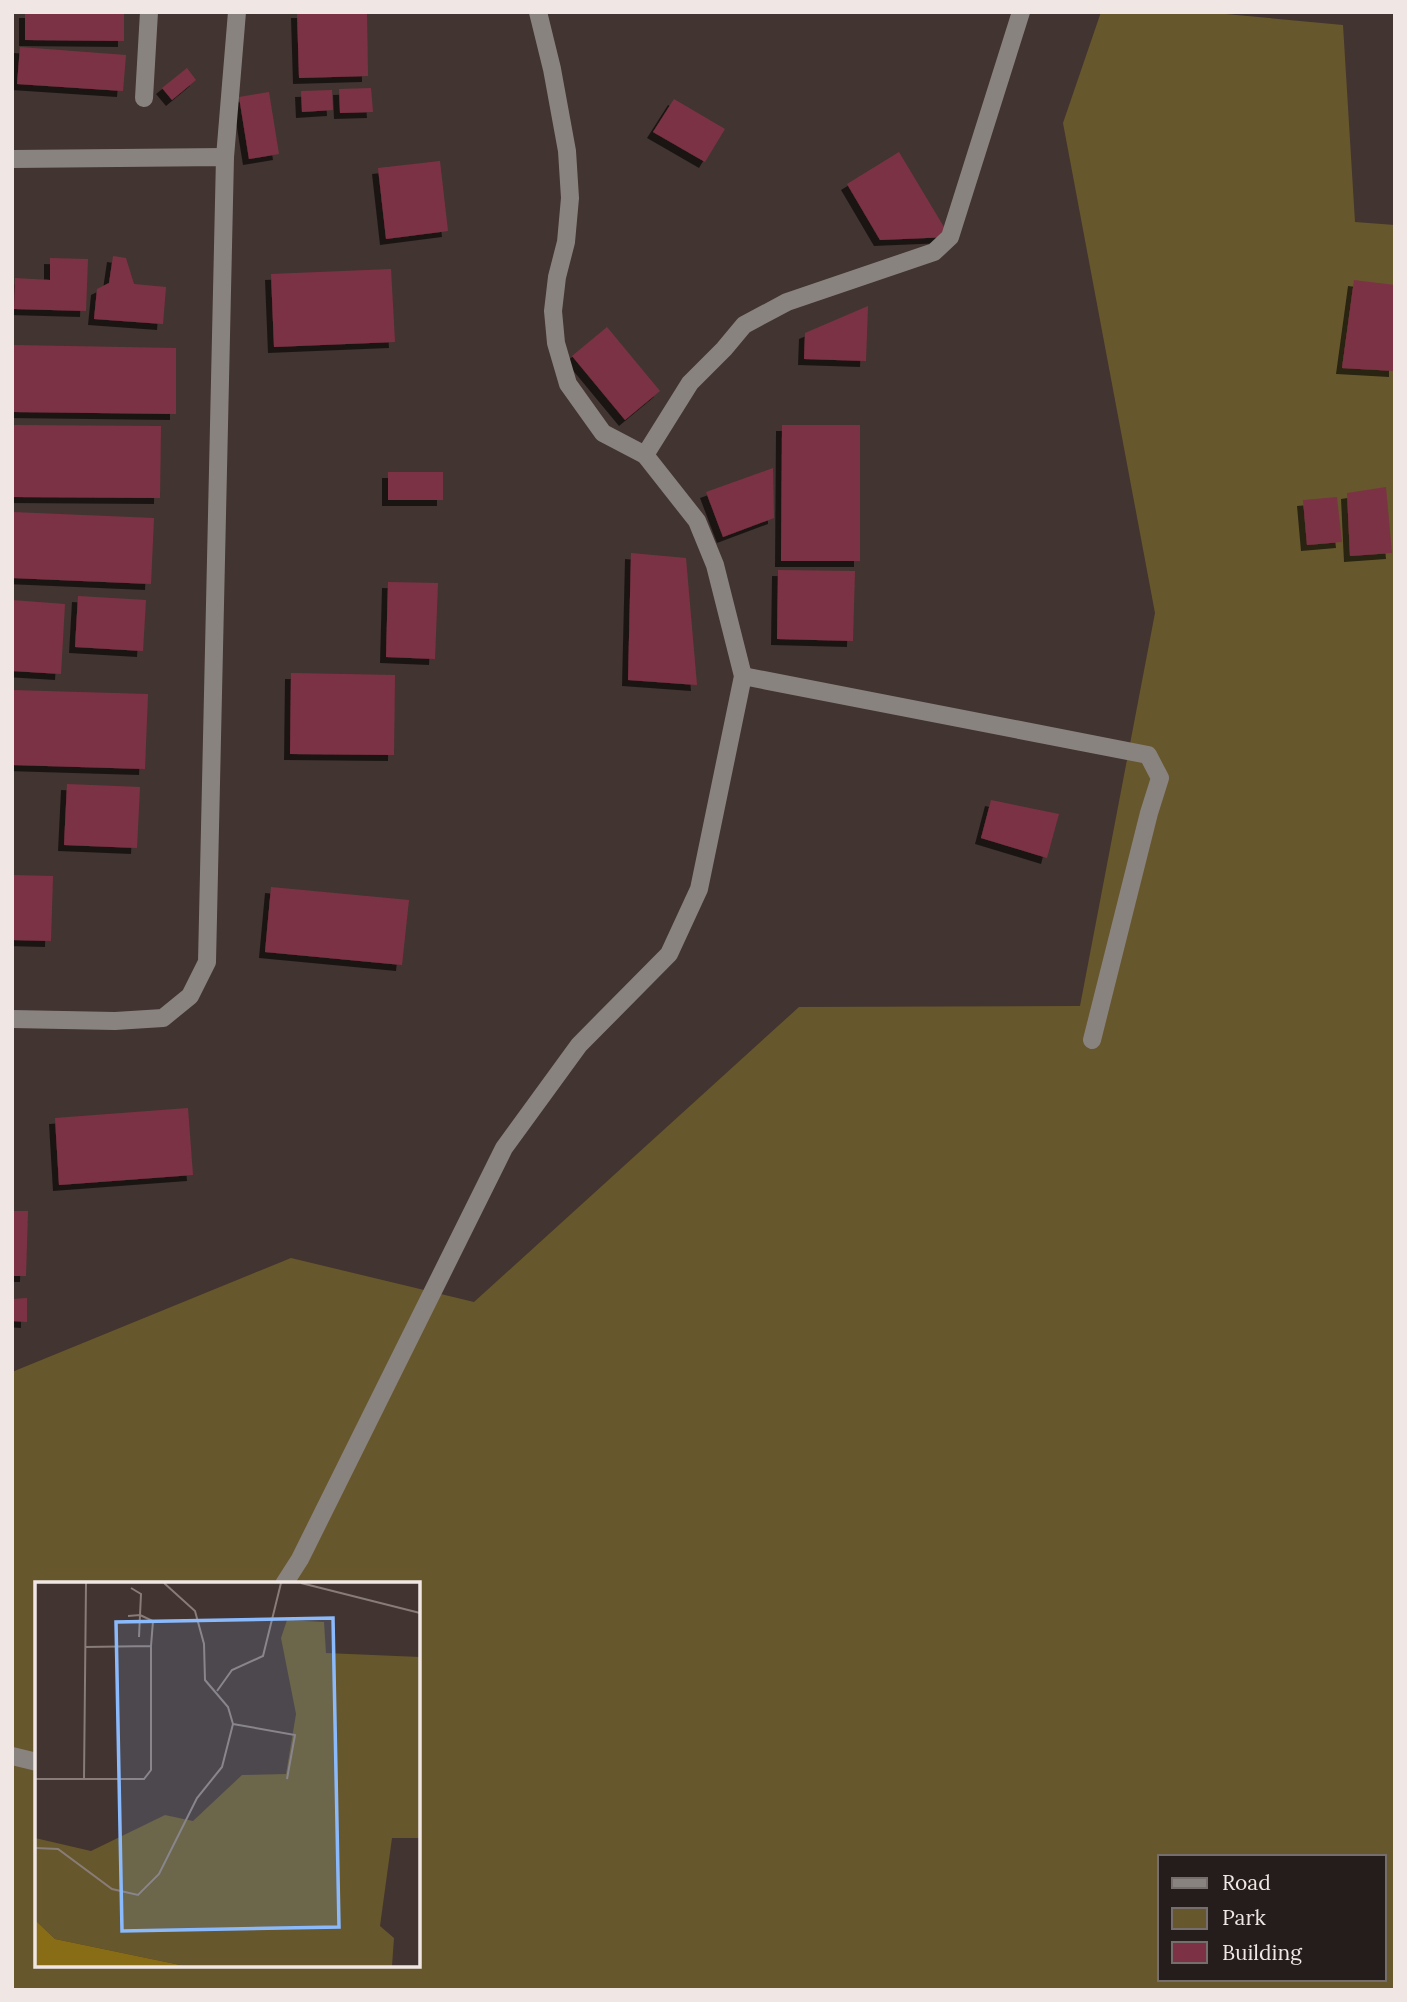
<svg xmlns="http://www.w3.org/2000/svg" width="1407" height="2002" viewBox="0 0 1407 2002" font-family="Lora,serif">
	<defs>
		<filter id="shadow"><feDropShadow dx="-6" dy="6" stdDeviation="0" flood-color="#0009"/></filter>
	</defs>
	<rect width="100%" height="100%" fill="#423430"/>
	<path fill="#67572c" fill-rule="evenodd" d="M 1101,12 L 1204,12 L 1343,25 L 1355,222 L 1395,225 L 1395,1990 L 12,1990 L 12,1372 L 291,1258 L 474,1302 L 799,1007 L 1080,1006 L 1155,613 L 1063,123 ZM 37,1584 L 418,1584 L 418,1965 L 37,1965 ZM 1160,1857 L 1384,1857 L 1384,1979 L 1160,1979 Z"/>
	<g fill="#7c3244" filter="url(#shadow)">
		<path d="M 25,12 L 124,12 L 124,41 L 25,40 Z"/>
		<path d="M 297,12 L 367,12 L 368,76 L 299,78 Z"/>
		<path d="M 20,47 L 126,55 L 123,91 L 17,84 Z"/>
		<path d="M 187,68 L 196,80 L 172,100 L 162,88 Z"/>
		<path d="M 371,88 L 373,112 L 340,113 L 339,89 Z"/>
		<path d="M 332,90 L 333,110 L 302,112 L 301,91 Z"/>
		<path d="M 269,92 L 279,154 L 249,159 L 239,97 Z"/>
		<path d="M 674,99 L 725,129 L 705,162 L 653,132 Z"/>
		<path d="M 899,152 L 950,237 L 880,240 L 847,184 Z"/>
		<path d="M 440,161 L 448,231 L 386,239 L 378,168 Z"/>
		<path d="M 113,256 L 126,258 L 134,284 L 166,287 L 163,324 L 94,319 L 97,289 L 109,283 Z"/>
		<path d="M 50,258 L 88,259 L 86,311 L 14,309 L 15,278 L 50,280 Z"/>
		<path d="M 391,269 L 395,342 L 274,347 L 271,274 Z"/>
		<path d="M 1354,280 L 1395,285 L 1395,371 L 1342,368 Z"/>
		<path d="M 868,306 L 866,361 L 804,359 L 805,333 Z"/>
		<path d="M 607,327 L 660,391 L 625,420 L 572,356 Z"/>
		<path d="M 14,345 L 176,348 L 176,414 L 13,412 Z"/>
		<path d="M 12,425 L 161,426 L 160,498 L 12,497 Z"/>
		<path d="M 782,425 L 860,425 L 860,561 L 781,561 Z"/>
		<path d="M 773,468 L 774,518 L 723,537 L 706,492 Z"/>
		<rect x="388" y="472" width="55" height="28"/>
		<path d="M 1386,487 L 1392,553 L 1350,556 L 1347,493 Z"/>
		<path d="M 1337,497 L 1342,542 L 1307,545 L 1303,500 Z"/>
		<path d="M 12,512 L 154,518 L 151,584 L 12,578 Z"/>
		<path d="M 631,553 L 686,558 L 697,685 L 628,680 Z"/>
		<path d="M 778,570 L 855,571 L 853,641 L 777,639 Z"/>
		<path d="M 388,582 L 438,583 L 435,659 L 386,657 Z"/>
		<path d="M 78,596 L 146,600 L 143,651 L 75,647 Z"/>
		<path d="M 12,600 L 65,604 L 61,674 L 12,671 Z"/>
		<path d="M 291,673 L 395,675 L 394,755 L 290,754 Z"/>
		<path d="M 12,690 L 148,694 L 145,769 L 12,765 Z"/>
		<path d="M 67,784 L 140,787 L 137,848 L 64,845 Z"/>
		<path d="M 991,800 L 1059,814 L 1047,858 L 981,838 Z"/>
		<path d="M 12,875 L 53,876 L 51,941 L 12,940 Z"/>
		<path d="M 271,887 L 409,900 L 402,965 L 265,952 Z"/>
		<path d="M 188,1108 L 193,1175 L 59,1185 L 55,1118 Z"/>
		<path d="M 12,1211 L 28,1211 L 26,1276 L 12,1276 Z"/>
		<path d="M 27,1298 L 27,1322 L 12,1321 L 12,1299 Z"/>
	</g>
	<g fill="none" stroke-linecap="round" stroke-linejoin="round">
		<g stroke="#89837f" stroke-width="18">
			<path d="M 144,98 L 149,12"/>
			<path d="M 225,157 L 237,12"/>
			<path d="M 12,159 L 225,157 L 207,962 L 190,996 L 163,1018 L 115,1021 L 12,1019"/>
			<path d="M 645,455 L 690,383 L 724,349 L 744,325 L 787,302 L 934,252 L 950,237 L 1021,12"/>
			<path d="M 743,676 L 1148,755 L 1160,778 L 1149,813 L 1092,1040"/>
			<path d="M 284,1584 L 300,1559 L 504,1148 L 579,1045 L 669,954 L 699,889 L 743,676 L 715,565 L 697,521 L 645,455 L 603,433 L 568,384 L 556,343 L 553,311 L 557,277 L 566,242 L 570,198 L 567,151 L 552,69 L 538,12"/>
			<path d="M 12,1756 L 37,1762"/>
		</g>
	</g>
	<g transform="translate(35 1582)">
		<rect width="385" height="385" fill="#423430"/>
		<path d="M 252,38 L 289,40 L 291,71 L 385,75 L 385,256 L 357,256 L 345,344 L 359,356 L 357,384 L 150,384 L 20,357 L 0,338 L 0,256 L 56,269 L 130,233 L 158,239 L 207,193 L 251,192 L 261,132 L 246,56 Z" fill="#67572c"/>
		<path d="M 0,338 L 20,357 L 150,384 L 0,384 Z" fill="#896d16"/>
		<path fill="none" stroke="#887c78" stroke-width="2" d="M 266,1 L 385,31M 96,6 L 106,12 L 105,33 L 118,39 L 116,64M 93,34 L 105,33 L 104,55M 182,109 L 197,88 L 228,74 L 246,1M 198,142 L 260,153 L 252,197M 0,197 L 109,197 L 116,188 L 116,64 L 50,65M 49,197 L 51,1M 0,266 L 23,267 L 77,307 L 103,313 L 124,292 L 162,216 L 187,185 L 198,142 L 193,125 L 170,98 L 169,62 L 160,29 L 129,1"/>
		<path fill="#8bbafc" fill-opacity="0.15" stroke="#8bbafc" stroke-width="3.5" d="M 298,36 L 304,345 L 87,349 L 81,40 Z"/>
		<rect width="385" height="385" fill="none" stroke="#f0e7e5" stroke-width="3.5"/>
	</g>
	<rect width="1407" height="2002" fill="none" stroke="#f0e7e5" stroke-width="28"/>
	<rect x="1158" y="1855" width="228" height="126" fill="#241d1c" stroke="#766e6c" stroke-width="2"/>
	<rect x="1172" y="1878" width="35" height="10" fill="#89837f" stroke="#766e6c" stroke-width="2"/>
	<text x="1222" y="1890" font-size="21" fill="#f0e7e5">Road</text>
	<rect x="1172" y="1908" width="35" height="21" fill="#67572c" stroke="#766e6c" stroke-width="2"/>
	<text x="1222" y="1925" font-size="21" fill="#f0e7e5">Park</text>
	<rect x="1172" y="1942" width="35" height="21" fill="#7c3244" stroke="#766e6c" stroke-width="2"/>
	<text x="1222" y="1960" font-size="21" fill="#f0e7e5">Building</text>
</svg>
